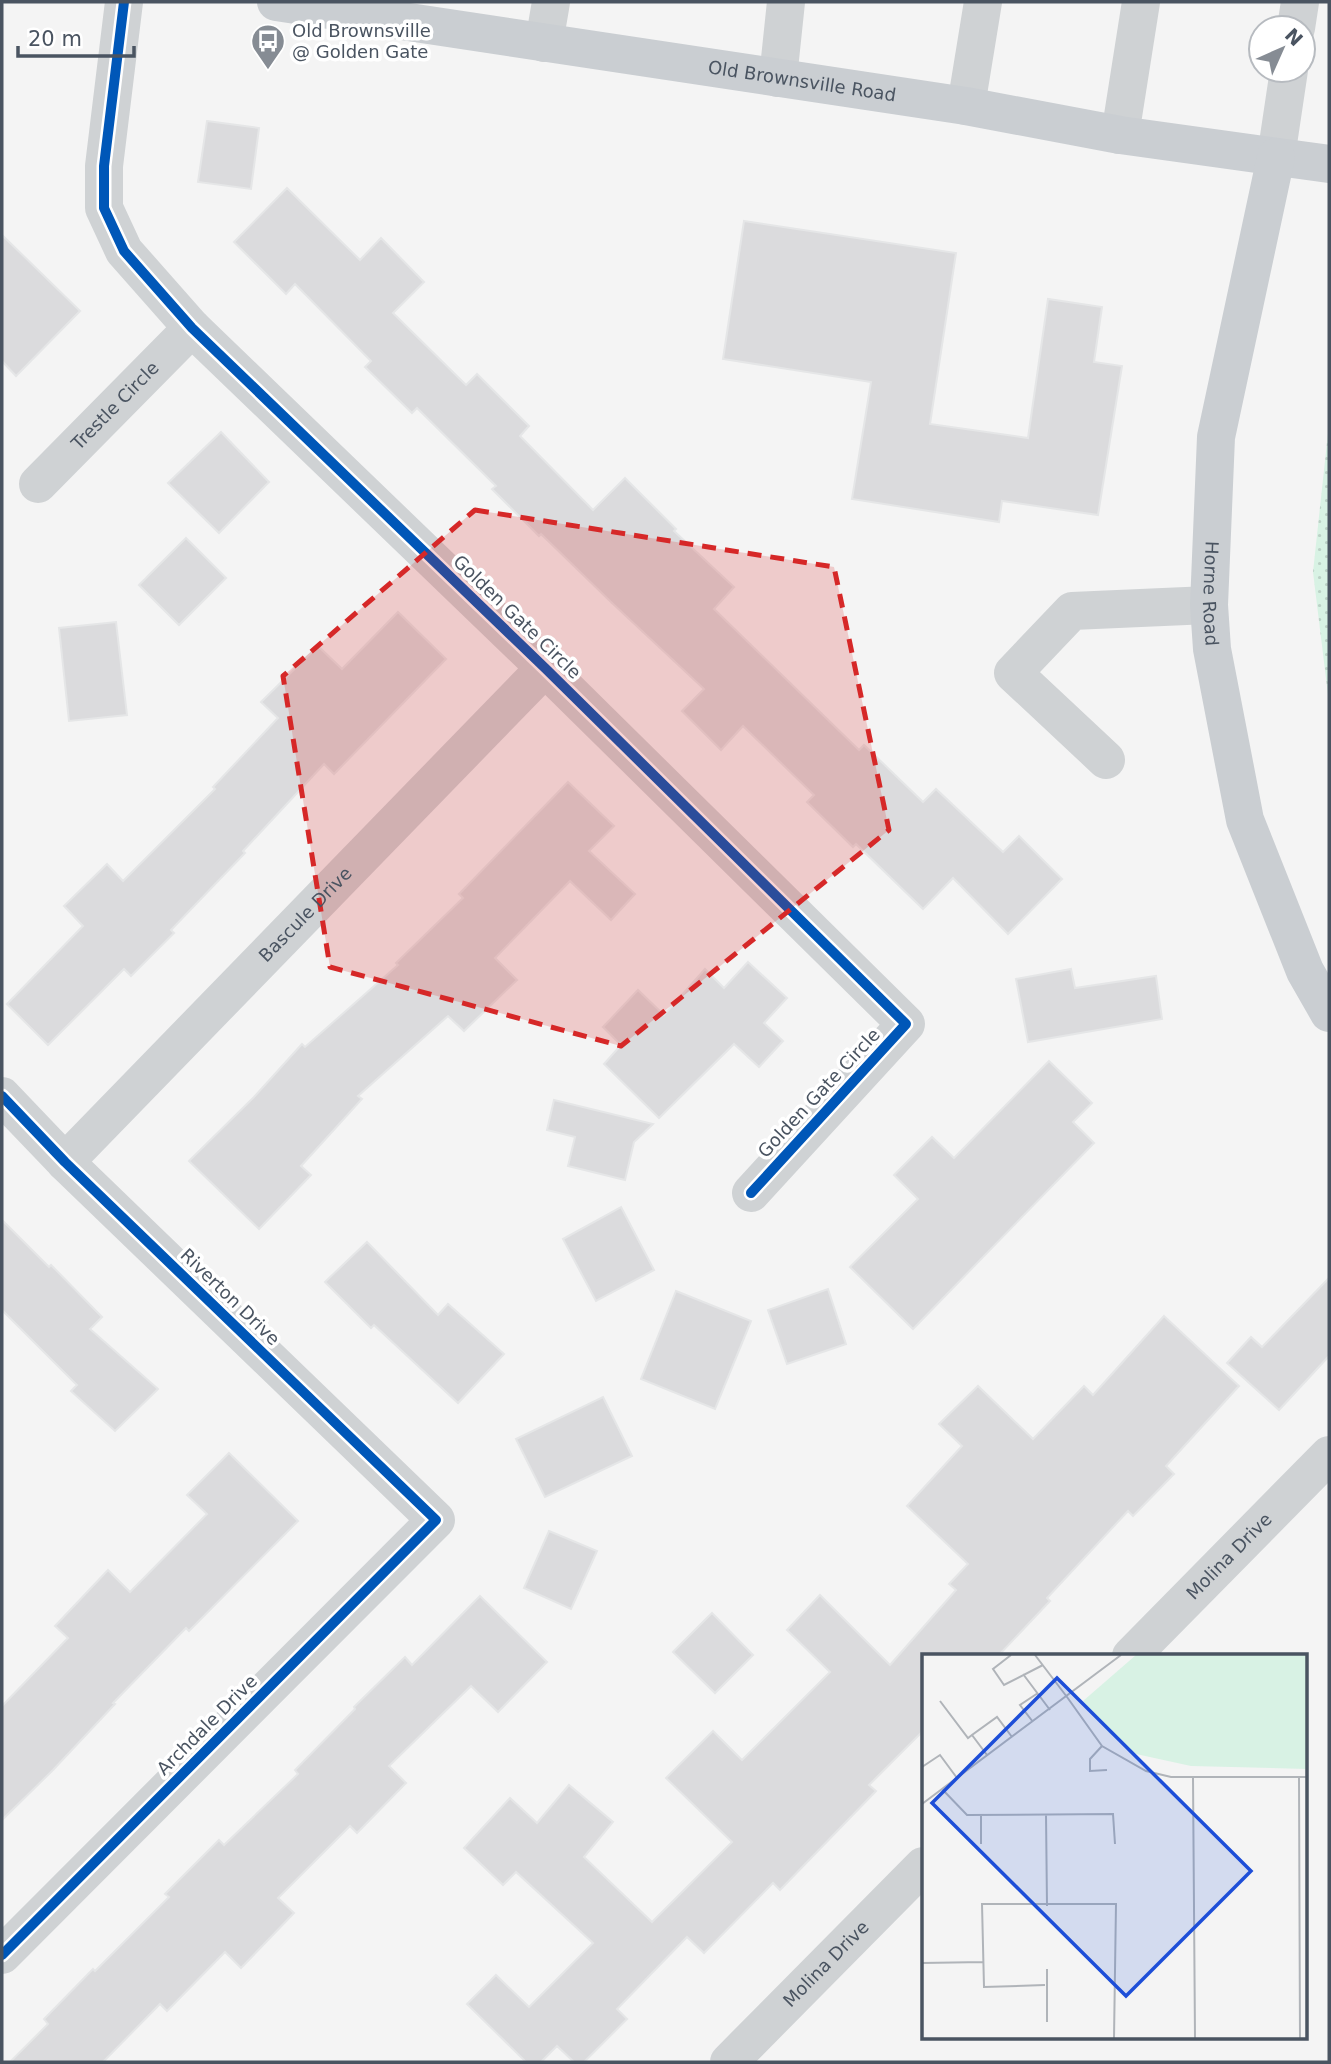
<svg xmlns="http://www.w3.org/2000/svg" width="1331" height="2064" viewBox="0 0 1331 2064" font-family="'DejaVu Sans',sans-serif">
	<defs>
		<pattern id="grass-dots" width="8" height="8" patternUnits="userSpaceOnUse" patternTransform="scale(1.75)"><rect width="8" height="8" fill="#d8f2e4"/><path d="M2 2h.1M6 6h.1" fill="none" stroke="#bbd1c6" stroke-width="1.8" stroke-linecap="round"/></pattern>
	</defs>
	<rect width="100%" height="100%" fill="#f4f4f4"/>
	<path fill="url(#grass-dots)" d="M 1329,424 L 1329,703 L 1313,572 Z"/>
	<g fill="#dbdbdd" stroke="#e5e6e7" stroke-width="2">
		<path d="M 207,121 L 259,128 L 251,189 L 198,182 Z"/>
		<path d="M 287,188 L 360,260 L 381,238 L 424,282 L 393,313 L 466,385 L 477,374 L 529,426 L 520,436 L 593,510 L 625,478 L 676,529 L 674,531 L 734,587 L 714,609 L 859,750 L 864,745 L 923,802 L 936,789 L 1003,852 L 1019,836 L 1062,879 L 1008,934 L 953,878 L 923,909 L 856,844 L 853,847 L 807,802 L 814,795 L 743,726 L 721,750 L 682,711 L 704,689 L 611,602 L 541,534 L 539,536 L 492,489 L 496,486 L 417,408 L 412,413 L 365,367 L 371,361 L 295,284 L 286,294 L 234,242 Z"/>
		<path d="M 744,221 L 956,253 L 930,424 L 1028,438 L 1048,299 L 1102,307 L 1094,362 L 1122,366 L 1098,515 L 1002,501 L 999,522 L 852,499 L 871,382 L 723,359 Z"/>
		<path d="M 2,235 L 80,311 L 16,376 L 2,361 Z"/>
		<path d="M 221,432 L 269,482 L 219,533 L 168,483 Z"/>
		<path d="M 186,538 L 226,578 L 179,625 L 139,585 Z"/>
		<path d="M 398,612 L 446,659 L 334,774 L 324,764 L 243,851 L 245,853 L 171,930 L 174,933 L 131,976 L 124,969 L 48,1045 L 7,1004 L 83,926 L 64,906 L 107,864 L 123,881 L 215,789 L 213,787 L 278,718 L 261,702 L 318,646 L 342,669 Z"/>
		<path d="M 116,622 L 127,715 L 69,721 L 59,628 Z"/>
		<path d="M 568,782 L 614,826 L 589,851 L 635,894 L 611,920 L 570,881 L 495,958 L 517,980 L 464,1031 L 448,1016 L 358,1096 L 362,1099 L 301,1166 L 311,1175 L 259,1229 L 189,1161 L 254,1097 L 302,1044 L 305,1047 L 398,965 L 396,963 L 463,898 L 459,894 Z"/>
		<path d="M 748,962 L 787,998 L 764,1023 L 783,1041 L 759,1067 L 734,1044 L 659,1118 L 604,1064 L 621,1045 L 603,1027 L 638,990 L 664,1015 L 705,969 L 724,988 Z"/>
		<path d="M 1071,969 L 1075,988 L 1156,976 L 1162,1019 L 1028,1042 L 1016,979 Z"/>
		<path d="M 1049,1061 L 1092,1103 L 1073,1122 L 1094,1143 L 913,1329 L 850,1267 L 918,1199 L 894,1175 L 932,1137 L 954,1158 Z"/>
		<path d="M 554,1100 L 653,1124 L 634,1142 L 625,1180 L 568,1166 L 575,1137 L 547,1130 Z"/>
		<path d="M 621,1207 L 654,1270 L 596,1301 L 563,1239 Z"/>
		<path d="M 2,1220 L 49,1267 L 51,1265 L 102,1317 L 90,1329 L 158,1389 L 115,1431 L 71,1391 L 77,1385 L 2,1310 Z"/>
		<path d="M 367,1242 L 438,1315 L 448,1304 L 504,1354 L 458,1403 L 374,1325 L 371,1328 L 325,1282 Z"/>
		<path d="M 1329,1278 L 1329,1356 L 1279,1410 L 1227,1363 L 1251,1337 L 1262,1347 Z"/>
		<path d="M 828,1289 L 846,1344 L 787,1364 L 768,1310 Z"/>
		<path d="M 676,1291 L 751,1321 L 715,1409 L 641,1379 Z"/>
		<path d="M 1164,1316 L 1239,1386 L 1166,1466 L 1174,1474 L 1133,1516 L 1128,1511 L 1047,1598 L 1050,1601 L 998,1656 L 923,1656 L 923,1731 L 869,1785 L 876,1791 L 780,1890 L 773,1883 L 704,1953 L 687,1937 L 617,2009 L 627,2019 L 584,2062 L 574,2062 L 557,2046 L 541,2062 L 526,2062 L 467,2004 L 496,1975 L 529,2007 L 593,1943 L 516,1872 L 503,1885 L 464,1848 L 510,1798 L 537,1823 L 569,1785 L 613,1822 L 584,1857 L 652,1922 L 732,1842 L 666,1778 L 713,1731 L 742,1760 L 830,1672 L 787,1630 L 820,1595 L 890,1665 L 956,1590 L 949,1584 L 968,1564 L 907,1506 L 962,1446 L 939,1424 L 978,1386 L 1033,1439 L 1084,1386 L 1093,1395 Z"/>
		<path d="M 603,1397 L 632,1456 L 545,1497 L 516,1439 Z"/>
		<path d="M 229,1453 L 298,1521 L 189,1631 L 186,1628 L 113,1703 L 115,1704 L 53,1770 L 2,1820 L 2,1706 L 68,1638 L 55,1626 L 108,1570 L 130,1592 L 207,1514 L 187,1495 Z"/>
		<path d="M 549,1531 L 597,1551 L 571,1609 L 524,1588 Z"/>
		<path d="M 480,1596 L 547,1662 L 498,1712 L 471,1686 L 389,1766 L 406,1783 L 357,1833 L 350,1826 L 278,1898 L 294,1913 L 241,1968 L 225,1952 L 167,2011 L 160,2004 L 103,2062 L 10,2062 L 48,2024 L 44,2019 L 93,1969 L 95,1971 L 169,1897 L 165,1894 L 219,1840 L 224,1845 L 298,1774 L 295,1770 L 355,1709 L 354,1707 L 405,1657 L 412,1665 Z"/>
		<path d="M 712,1613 L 753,1655 L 715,1693 L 673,1652 Z"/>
	</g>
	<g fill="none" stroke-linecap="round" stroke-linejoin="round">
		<g stroke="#cfd2d4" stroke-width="38">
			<path d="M 124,2 L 104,166 L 104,208 L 124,251 L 192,328 L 545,668 L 906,1024 L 751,1193"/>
			<path d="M 1296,28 L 1300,2"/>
			<path d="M 544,43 L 551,2"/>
			<path d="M 778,78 L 786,2"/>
			<path d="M 966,106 L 983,2"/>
			<path d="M 1120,135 L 1141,2"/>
			<path d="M 1276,157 L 1289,70"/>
			<path id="s1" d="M 38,484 L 192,328"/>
			<path d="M 1106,760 L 1013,673 L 1072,611 L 1209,605"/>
			<path d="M 2,1096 L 65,1162 L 436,1520 L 2,1955"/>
			<path id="s2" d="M 65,1162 L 545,668"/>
			<path id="s3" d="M 1131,1656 L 1329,1455"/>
			<path id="s4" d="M 729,2062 L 923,1866"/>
		</g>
		<g stroke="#caced2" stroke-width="38">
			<path id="s5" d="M 276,2 L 966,106 L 1120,135 L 1329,164"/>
			<path id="s6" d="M 1276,157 L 1216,437 L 1209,605 L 1212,649 L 1245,820 L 1305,971 L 1329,1013"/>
		</g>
		<g stroke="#fff" stroke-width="15">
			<g id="cycleway">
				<path d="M 124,2 L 104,166 L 104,208 L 124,251 L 192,328 L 545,668 L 906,1024 L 751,1193"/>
				<path d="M 2,1096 L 65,1162 L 436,1520 L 2,1955"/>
			</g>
		</g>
		<use href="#cycleway" stroke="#0057b8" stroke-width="10"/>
	</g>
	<path fill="#d62828" fill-opacity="0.2" stroke="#d62828" stroke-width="5" stroke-dasharray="14 9" stroke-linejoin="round" d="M 475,510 L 834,567 L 889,830 L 621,1046 L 330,967 L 283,676 Z"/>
	<defs>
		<g id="bus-pin" transform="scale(1.75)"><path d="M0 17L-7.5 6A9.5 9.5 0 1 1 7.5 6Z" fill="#868c94" stroke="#fff"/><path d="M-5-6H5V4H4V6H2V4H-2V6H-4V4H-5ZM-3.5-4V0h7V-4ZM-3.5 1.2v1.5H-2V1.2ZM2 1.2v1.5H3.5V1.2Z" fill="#fff"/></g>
	</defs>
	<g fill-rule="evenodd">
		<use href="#bus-pin" x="268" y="41"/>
	</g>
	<g text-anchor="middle" stroke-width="7" stroke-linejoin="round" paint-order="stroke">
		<g font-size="18" fill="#4a5461" stroke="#fff" text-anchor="start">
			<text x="292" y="37">Old Brownsville<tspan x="292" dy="21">@ Golden Gate</tspan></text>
		</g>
		<g font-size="18" fill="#4a5461" stroke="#fff">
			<text dy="6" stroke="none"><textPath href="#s5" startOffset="532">Old Brownsville Road</textPath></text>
			<text dy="6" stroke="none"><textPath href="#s1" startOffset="110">Trestle Circle</textPath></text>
			<text dy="6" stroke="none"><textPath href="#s6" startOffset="443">Horne Road</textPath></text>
			<text transform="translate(517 617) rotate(44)" y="6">Golden Gate Circle</text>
			<text dy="6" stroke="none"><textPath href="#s2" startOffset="345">Bascule Drive</textPath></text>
			<text transform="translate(819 1093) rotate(-47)" y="6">Golden Gate Circle</text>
			<text transform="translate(230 1297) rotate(44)" y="6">Riverton Drive</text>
			<text dy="6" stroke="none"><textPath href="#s3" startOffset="140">Molina Drive</textPath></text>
			<text transform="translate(207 1725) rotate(-45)" y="6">Archdale Drive</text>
			<text dy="6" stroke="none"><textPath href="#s4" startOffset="138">Molina Drive</textPath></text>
		</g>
	</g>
	<g transform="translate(922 1654)">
		<rect width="385" height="385" fill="#f4f4f4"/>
		<path d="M 214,1 L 385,1 L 385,115 L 269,112 L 214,100 L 187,79 L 161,47 Z" fill="#d8f2e4"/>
		<path fill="none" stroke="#b0b4b9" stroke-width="2" d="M 89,1 L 71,15 L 82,31 L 121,11M 113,1 L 145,43M 101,20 L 128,56M 145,43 L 180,92 L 224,117 L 249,123 L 385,123M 18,47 L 46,84 L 50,81M 111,68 L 98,51 L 116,39M 180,92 L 168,105 L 168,117 L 185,116M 65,101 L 50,81 L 75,63 L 90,83M 0,113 L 18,101 L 35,124M 377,122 L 378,384M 271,124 L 273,384M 20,135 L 45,161 L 191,160 L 193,190M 0,150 L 199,1M 124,160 L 125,252M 59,161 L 59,190M 0,309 L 62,308M 125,315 L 125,368M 123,331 L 62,333 L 60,250 L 194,250 L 192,384"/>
		<path fill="#1d4ed8" fill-opacity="0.15" stroke="#1d4ed8" stroke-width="3.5" d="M 135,24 L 329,217 L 204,342 L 10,149 Z"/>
		<rect width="385" height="385" fill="none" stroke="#4a5461" stroke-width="3.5"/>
	</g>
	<rect width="1331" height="2064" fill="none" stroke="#4a5461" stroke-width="7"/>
	<g transform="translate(1282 49) rotate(45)"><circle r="33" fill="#ffffff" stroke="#b7bbc0" stroke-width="2"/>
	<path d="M0-5L12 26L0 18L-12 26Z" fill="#868c94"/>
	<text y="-10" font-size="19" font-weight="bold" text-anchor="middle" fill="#4a5461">N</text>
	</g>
	<path d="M18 46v10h116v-10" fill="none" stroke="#4a5461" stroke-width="3.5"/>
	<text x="28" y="46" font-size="21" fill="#4a5461" stroke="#ffffff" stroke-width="5" paint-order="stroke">20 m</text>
</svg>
